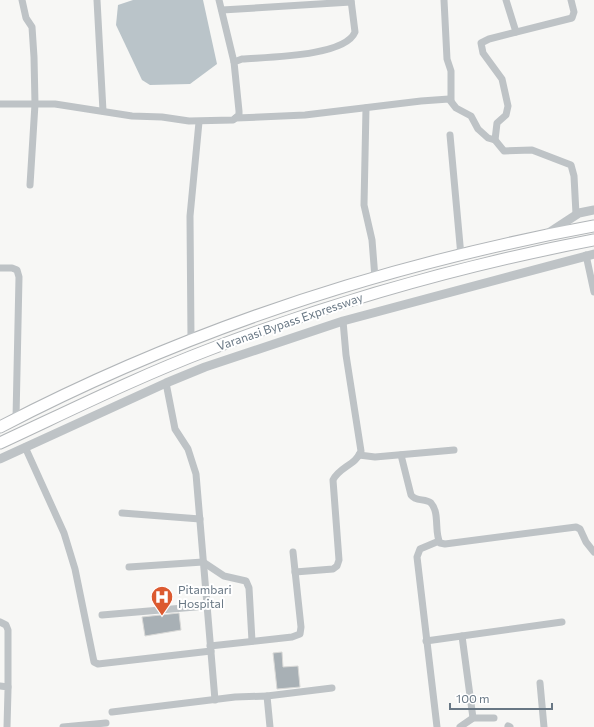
<svg xmlns="http://www.w3.org/2000/svg" width="594" height="727" viewBox="0 0 594 727" font-family="Commissioner,sans-serif">
	<rect width="100%" height="100%" fill="#f7f7f5"/>
	<path fill="#bac4c9" d="M 133,0 L 203,0 L 217,64 L 190,84 L 150,85 L 142,80 L 116,25 L 118,5 Z"/>
	<g fill="#a8b0b5" stroke="#d9d9d7">
		<path d="M 179,613 L 181,630 L 145,636 L 142,617 Z"/>
		<path d="M 282,652 L 283,667 L 298,666 L 300,687 L 277,689 L 273,653 Z"/>
	</g>
	<g fill="none" stroke-linecap="round" stroke-linejoin="round">
		<g stroke="#b2b6b9" stroke-width="13">
			<g id="trunk">
				<path d="M 0,427 C 186,330 388,264 594,226"/>
				<path d="M 0,443 C 69,411 137,377 208,350 C 333,302 463,265 594,240"/>
			</g>
		</g>
		<g stroke="#bec3c6" stroke-width="7">
			<path d="M 22,0 L 26,18 L 32,27 L 34,57 L 35,104 L 30,185"/>
			<path d="M 97,0 L 103,111"/>
			<path d="M 219,0 L 234,62"/>
			<path d="M 444,0 L 447,59 L 451,71 L 451,100"/>
			<path d="M 506,0 L 516,32"/>
			<path d="M 222,10 L 351,2"/>
			<path d="M 0,104 L 55,104 L 132,116 L 162,117 L 189,121 L 233,120 L 239,115 L 239,111 L 234,62 L 242,59 C 265,57 345,57 355,32 L 351,0"/>
			<path d="M 366,108 L 364,205 L 372,240 L 375,278"/>
			<path d="M 236,118 L 305,115 L 421,101 L 449,99 L 456,108 L 471,116 L 478,129 L 488,138 L 495,140 L 504,151 L 532,150 L 571,165 L 574,176 L 576,214"/>
			<path d="M 450,135 L 461,256"/>
			<path d="M 495,140 L 497,123 L 506,115 L 508,106 L 502,79 L 483,53 L 481,43 L 489,39 L 572,18 L 574,12 L 571,0"/>
			<path d="M 586,255 L 594,292"/>
			<path d="M 0,268 L 12,268 L 17,270 L 19,277 L 16,418"/>
			<path d="M 191,339 L 190,216 L 199,122"/>
			<path d="M 166,383 L 175,429 L 188,449 L 196,474 L 215,700"/>
			<path d="M 25,447 L 64,533 L 75,569 L 94,662 L 98,664 L 211,651"/>
			<path d="M 359,455 L 375,457 L 454,450"/>
			<path d="M 401,455 L 411,495 C 416,502 425,498 431,503 C 440,513 434,532 440,543 L 445,544 L 576,527 L 580,529 L 586,542 L 594,552"/>
			<path d="M 122,513 L 200,519"/>
			<path d="M 129,567 L 203,562 L 224,576 L 246,581 L 249,588 L 252,641"/>
			<path d="M 295,572 L 333,569 L 337,566 L 339,560 L 333,480 C 339,467 356,465 361,451 L 346,355 L 343,321"/>
			<path d="M 102,615 L 207,606"/>
			<path d="M 0,622 L 6,625 L 8,630 L 8,687"/>
			<path d="M 462,636 L 473,718"/>
			<path d="M 426,641 L 562,622"/>
			<path d="M 210,646 L 292,637 L 300,634 L 301,627 L 293,552"/>
			<path d="M 540,683 L 544,727"/>
			<path d="M 0,686 L 8,687 L 8,690 L 7,727"/>
			<path d="M 267,696 L 332,688"/>
			<path d="M 112,712 L 235,697 L 267,696 L 270,727"/>
			<path d="M 508,726 L 510,727"/>
			<path d="M 63,727 L 106,723"/>
			<path d="M 437,727 L 417,557 L 420,549 L 439,541"/>
			<path d="M 460,727 L 473,718 L 494,718"/>
		</g>
		<g stroke="#bec3c6" stroke-width="9">
			<path d="M 547,234 L 579,213 L 594,210"/>
			<path d="M 0,459 L 166,383 L 205,367 L 343,321 L 594,254"/>
		</g>
		<use href="#trunk" stroke="#fff" stroke-width="11"/>
	</g>
	<defs>
		<g id="hospital-pin" transform="scale(1.15)"><path d="M0 17L-7.5 6A9.5 9.5 0 1 1 7.5 6Z" fill="#dc5a30" stroke="#fff"/><path d="M-5-5h3v3.5h4V-5h3V5h-3V1.5h-4V5h-3Z" fill="#fff"/></g>
	</defs>
	<g fill-rule="evenodd">
		<use href="#hospital-pin" x="162" y="597"/>
	</g>
	<g text-anchor="middle" stroke-width="4" stroke-linejoin="round" paint-order="stroke">
		<g font-size="12" fill="#687784" stroke="#fff">
			<text transform="translate(290 322) rotate(-19)" y="4">Varanasi Bypass Expressway</text>
		</g>
		<g font-size="12" fill="#687784" stroke="#fff" text-anchor="start">
			<text x="178" y="594">Pitambari<tspan x="178" dy="14">Hospital</tspan></text>
		</g>
	</g>
	<path d="M450 703v6h102v-6" fill="none" stroke="#687784" stroke-width="2"/>
	<text x="456" y="703" font-size="12" fill="#687784" stroke="#ffffff" stroke-width="3" paint-order="stroke">100 m</text>
</svg>
